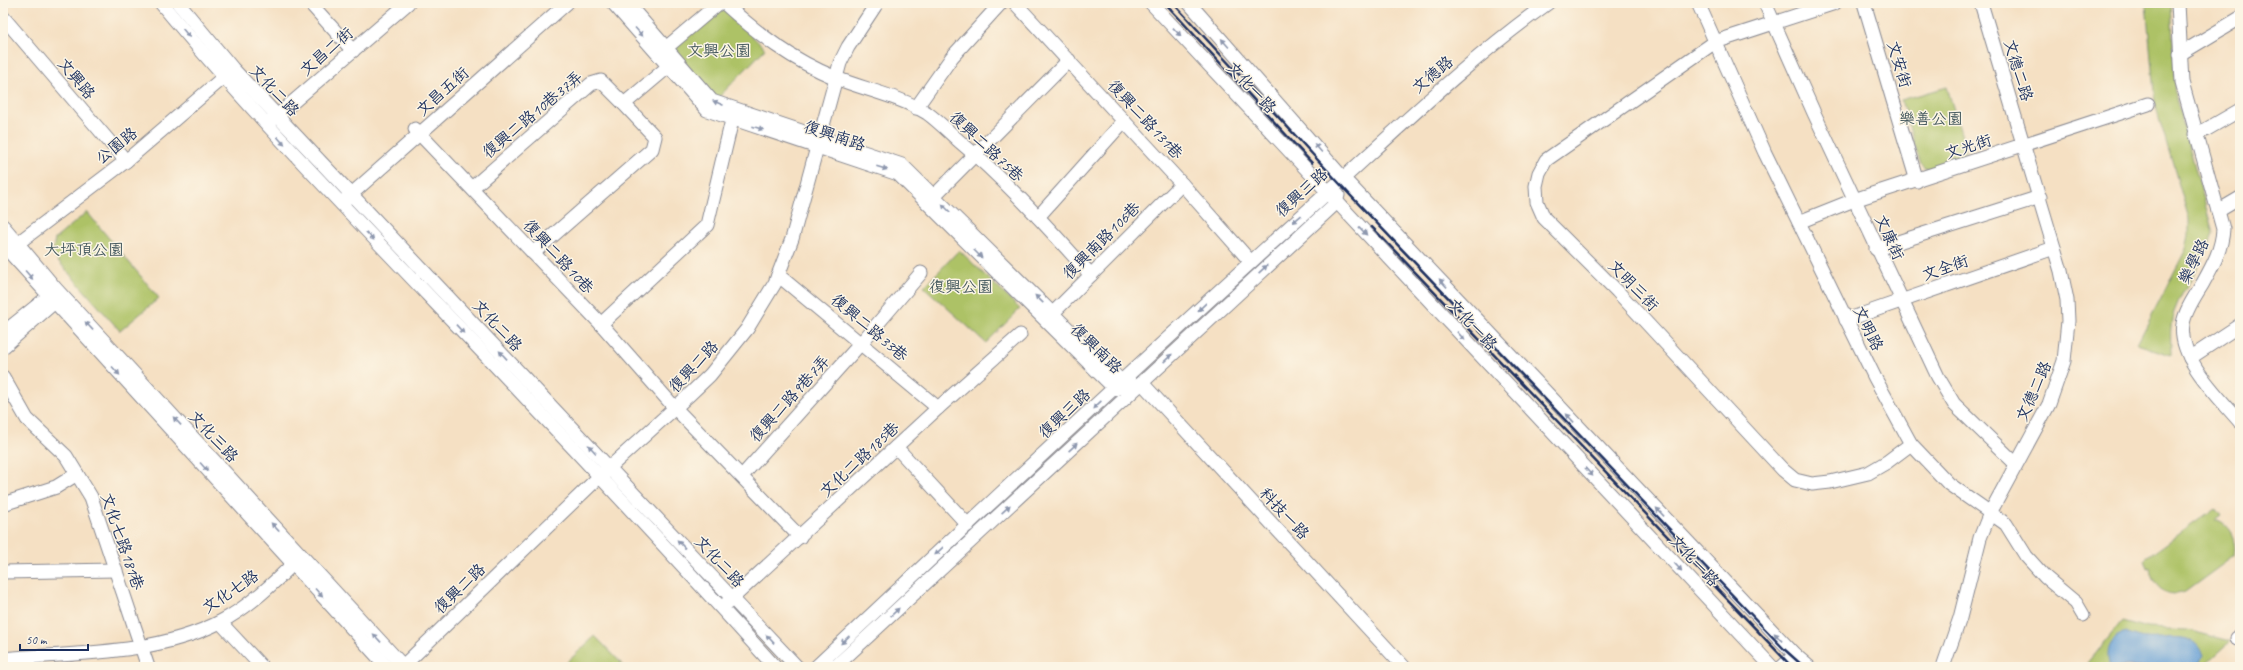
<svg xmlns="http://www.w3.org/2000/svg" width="2243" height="670" viewBox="0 0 2243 670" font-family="Caveat,'LXGW WenKai TC',sans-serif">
	<rect width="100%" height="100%" fill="#fcf5e5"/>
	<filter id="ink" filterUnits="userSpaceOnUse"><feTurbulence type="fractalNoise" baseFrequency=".025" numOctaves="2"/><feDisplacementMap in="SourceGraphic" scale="8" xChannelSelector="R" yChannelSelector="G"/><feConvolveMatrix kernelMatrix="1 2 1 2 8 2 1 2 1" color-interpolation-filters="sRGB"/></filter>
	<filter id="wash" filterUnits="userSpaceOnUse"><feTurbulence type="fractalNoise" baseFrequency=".012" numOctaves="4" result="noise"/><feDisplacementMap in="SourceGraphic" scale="16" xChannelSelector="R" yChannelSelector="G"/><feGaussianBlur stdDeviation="0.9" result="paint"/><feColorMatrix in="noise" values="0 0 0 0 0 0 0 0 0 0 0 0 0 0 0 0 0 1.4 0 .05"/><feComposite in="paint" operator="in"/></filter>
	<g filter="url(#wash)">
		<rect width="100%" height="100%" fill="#f5e0c3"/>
		<g fill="#adc266" stroke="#647862">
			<path d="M 2146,3 L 2171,3 L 2176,98 L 2213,233 C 2206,262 2184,284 2174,312 C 2169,326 2171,341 2171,355 L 2137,344 L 2186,249 L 2189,235 L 2189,219 L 2155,104 Z"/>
			<path d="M 722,5 L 765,49 L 716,100 L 672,47 Z"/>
			<path d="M 1947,87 L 1966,150 L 1962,159 L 1930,168 L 1924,167 L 1920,162 L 1901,100 Z"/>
			<path d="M 87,212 L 159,298 L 120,331 L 52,254 L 55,239 Z"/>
			<path d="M 959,250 L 1020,309 L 986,343 L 924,287 Z"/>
			<path d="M 2215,508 L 2221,516 L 2215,520 C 2231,525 2237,541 2234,556 L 2185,592 C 2166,599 2152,586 2150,567 L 2148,568 L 2145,559 Z"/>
			<path d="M 2122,621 L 2148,628 L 2187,630 L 2231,641 L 2203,667 L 2089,667 L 2088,663 Z"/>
			<path d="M 595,636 L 625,667 L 562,667 Z"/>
		</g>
		<path fill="#67a0d6" stroke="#41689a" d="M 2127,633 C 2133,635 2140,638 2146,638 C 2167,640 2193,629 2204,656 L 2197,667 L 2110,667 C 2105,650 2109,637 2127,633 Z"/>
	</g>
	<g filter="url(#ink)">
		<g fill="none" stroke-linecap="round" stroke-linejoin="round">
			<g stroke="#888890" stroke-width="15">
				<g id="minor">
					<path d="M 161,3 C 245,105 337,199 428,295 C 545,417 661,541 775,667"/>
					<path d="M 178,3 L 233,69 L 797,667"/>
					<path d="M 310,3 L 353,51"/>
					<path d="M 613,3 L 707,110 L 898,174 L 1115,389 L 1122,387"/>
					<path d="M 627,3 L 712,101 L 902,165 L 1122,382 L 1130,382"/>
					<path d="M 724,3 C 759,35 792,60 836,78 C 866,90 899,96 927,113 C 938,121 949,132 959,141 C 1007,181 1049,229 1091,275"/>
					<path d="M 1015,3 L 1182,184 L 1250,261"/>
					<path d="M 1151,3 L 1772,667"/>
					<path d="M 1189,3 L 1343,178 L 1795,655 L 1809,667"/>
					<path d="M 1698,3 L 1765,153 L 1875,378 L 1911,444 L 1949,484 L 2006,524 L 2026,556 L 2045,577 L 2076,603 L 2083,615"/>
					<path d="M 1765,3 L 1814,113 L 1938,377 L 1954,404 L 2016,464"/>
					<path d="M 1835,3 L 1715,42 L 1546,160 L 1539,173 L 1536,186 L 1537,202 L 1544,218 L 1617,291 L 1783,470 L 1795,480 L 1812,484 L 1830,482 L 1868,473 L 1887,462 L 1911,444"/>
					<path d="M 1864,3 L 1917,181"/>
					<path d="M 2178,3 L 2182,82 L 2223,229 C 2222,249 2213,265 2203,283 C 2196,295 2185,310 2183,324 C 2177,358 2220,398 2240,422"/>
					<path d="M 3,17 L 126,161"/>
					<path d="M 660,53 L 719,3"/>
					<path d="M 2180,54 L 2240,18"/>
					<path d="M 916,108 L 952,57 L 1001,3"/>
					<path d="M 271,121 L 408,3"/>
					<path d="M 415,129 L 601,324 L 675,408 L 800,537"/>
					<path d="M 2195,134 L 2207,129 L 2240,110"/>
					<path d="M 472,188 L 591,84 L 601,81 L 624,104 L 669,66"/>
					<path d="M 934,196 L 1069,60"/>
					<path d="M 346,199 L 567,3"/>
					<path d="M 2218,211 L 2240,198"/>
					<path d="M 1038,217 L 1124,121"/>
					<path d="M 1799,222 L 1854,200 L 2148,104"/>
					<path d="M 3,226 L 56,289 L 404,667"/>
					<path d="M 18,243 L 126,161 L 231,71"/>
					<path d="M 3,245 L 387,667"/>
					<path d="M 1876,249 L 2040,197"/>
					<path d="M 533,253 L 652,149 L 655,137 L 624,104"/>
					<path d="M 778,275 L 938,408"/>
					<path d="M 1047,319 L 1182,184"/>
					<path d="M 1846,320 L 2054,248"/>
					<path d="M 601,324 L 707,225 L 732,120"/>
					<path d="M 3,333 L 44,300"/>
					<path d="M 3,347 L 59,298"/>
					<path d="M 2190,358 L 2240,325"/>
					<path d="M 3,377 L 27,419 L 66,456 L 91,497 L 148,667"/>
					<path d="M 1142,383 L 1404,667"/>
					<path d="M 896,447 L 968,525"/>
					<path d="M 742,476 L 862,342 L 921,273"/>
					<path d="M 3,504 L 56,487 L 77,474"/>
					<path d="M 3,572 L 116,570"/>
					<path d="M 726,604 L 938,408 L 1020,335"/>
					<path d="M 220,622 L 262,667"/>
					<path d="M 2237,638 L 2240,638"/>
					<path d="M 3,659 C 74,653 156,655 220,622 C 249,607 275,582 298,559"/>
					<path d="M 402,667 L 599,477 L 688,396 L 710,375 L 747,329 L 775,283 L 792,239 L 840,63 L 848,47 L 877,3"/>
					<path d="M 816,667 C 985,508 1154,349 1326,194 C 1399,128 1468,60 1548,3"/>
					<path d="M 835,667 L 1336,203 L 1338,195"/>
					<path d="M 1782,667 L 1795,655"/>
					<path d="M 1943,667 L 1960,618 L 1980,538 L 1990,513 L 2049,404 L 2064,361 L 2068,321 L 2067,300 L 2061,271 L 1981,3"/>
				</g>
			</g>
			<use href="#minor" stroke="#fff" stroke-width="13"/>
			<g stroke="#1b2f5e" stroke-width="2.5">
				<path d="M 1165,3 L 1312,163"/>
				<path d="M 1173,3 L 1351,196 L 1784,649 L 1804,667"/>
				<path d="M 1372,227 L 1792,667"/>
			</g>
		</g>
		<defs><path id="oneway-solid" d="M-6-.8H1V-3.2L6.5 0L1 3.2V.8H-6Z"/></defs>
		<g fill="#8d97ae">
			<use href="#oneway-solid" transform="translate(639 32) rotate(48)"/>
			<use href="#oneway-solid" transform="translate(1177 32) rotate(47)"/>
			<use href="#oneway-solid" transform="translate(186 33) rotate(51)"/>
			<use href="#oneway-solid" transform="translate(1225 43) rotate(-131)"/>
			<use href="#oneway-solid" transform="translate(718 103) rotate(-157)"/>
			<use href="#oneway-solid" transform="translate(758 128) rotate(18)"/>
			<use href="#oneway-solid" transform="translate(281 141) rotate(48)"/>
			<use href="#oneway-solid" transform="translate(1318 148) rotate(-131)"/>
			<use href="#oneway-solid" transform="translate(882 168) rotate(18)"/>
			<use href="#oneway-solid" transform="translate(946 208) rotate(-135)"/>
			<use href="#oneway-solid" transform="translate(1297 219) rotate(139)"/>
			<use href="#oneway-solid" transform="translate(1363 231) rotate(47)"/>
			<use href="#oneway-solid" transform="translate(370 236) rotate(46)"/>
			<use href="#oneway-solid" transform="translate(978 254) rotate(45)"/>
			<use href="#oneway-solid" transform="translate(1263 269) rotate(-43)"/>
			<use href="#oneway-solid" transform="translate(29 275) rotate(49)"/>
			<use href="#oneway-solid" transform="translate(1443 283) rotate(-133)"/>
			<use href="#oneway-solid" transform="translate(1039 299) rotate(-136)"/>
			<use href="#oneway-solid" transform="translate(1202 307) rotate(136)"/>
			<use href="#oneway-solid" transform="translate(89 326) rotate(-133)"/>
			<use href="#oneway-solid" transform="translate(460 329) rotate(47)"/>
			<use href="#oneway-solid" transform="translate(1461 336) rotate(47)"/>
			<use href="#oneway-solid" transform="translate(503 355) rotate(-133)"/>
			<use href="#oneway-solid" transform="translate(1168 358) rotate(-43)"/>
			<use href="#oneway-solid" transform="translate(116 371) rotate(48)"/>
			<use href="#oneway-solid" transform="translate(1097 405) rotate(137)"/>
			<use href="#oneway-solid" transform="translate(1570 418) rotate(-133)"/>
			<use href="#oneway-solid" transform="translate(177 421) rotate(-133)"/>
			<use href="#oneway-solid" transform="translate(1073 447) rotate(-43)"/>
			<use href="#oneway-solid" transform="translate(592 449) rotate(-133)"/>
			<use href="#oneway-solid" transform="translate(204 467) rotate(48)"/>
			<use href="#oneway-solid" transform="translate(1589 472) rotate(47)"/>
			<use href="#oneway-solid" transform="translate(1006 509) rotate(-43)"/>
			<use href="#oneway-solid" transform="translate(1660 512) rotate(-133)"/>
			<use href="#oneway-solid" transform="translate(275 527) rotate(-133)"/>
			<use href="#oneway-solid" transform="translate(681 544) rotate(-133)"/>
			<use href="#oneway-solid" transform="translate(939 551) rotate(137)"/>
			<use href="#oneway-solid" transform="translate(1678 567) rotate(47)"/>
			<use href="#oneway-solid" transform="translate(319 593) rotate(48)"/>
			<use href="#oneway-solid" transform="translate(895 612) rotate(-43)"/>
			<use href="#oneway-solid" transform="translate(1778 637) rotate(-133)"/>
			<use href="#oneway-solid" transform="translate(377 638) rotate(-133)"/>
			<use href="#oneway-solid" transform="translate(770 639) rotate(-133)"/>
			<use href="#oneway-solid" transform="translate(845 640) rotate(137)"/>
		</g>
	</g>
	<g text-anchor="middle" stroke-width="3" stroke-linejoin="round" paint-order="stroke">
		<g font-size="16" fill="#475b60" stroke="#fcf5e5">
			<text x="719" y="56">文興公園</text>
			<text x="1931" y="124">樂善公園</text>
			<text x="84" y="255">大坪頂公園</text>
			<text x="961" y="292">復興公園</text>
		</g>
		<g font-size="16" fill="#1b2f5e" stroke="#fcf5e5">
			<text transform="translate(326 51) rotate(-41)" y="6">文昌二街</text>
			<text transform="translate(1900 64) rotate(73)" y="6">文安街</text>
			<text transform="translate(2019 70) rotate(73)" y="6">文德二路</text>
			<text transform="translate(1432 74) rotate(-40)" y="6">文德路</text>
			<text transform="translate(77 78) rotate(50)" y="6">文興路</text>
			<text transform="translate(1252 87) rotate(47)" y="6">文化一路</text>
			<text transform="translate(275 90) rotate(47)" y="6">文化二路</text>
			<text transform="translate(442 91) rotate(-42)" y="6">文昌五街</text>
			<text transform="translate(532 114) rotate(-40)" y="6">復興二路10巷37弄</text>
			<text transform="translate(1146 119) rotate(47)" y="6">復興二路131巷</text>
			<text transform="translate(835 135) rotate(18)" y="6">復興南路</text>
			<text transform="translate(116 145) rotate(-39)" y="6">公園路</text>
			<text transform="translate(987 146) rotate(43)" y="6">復興二路75巷</text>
			<text transform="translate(1968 146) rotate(-18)" y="6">文光街</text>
			<text transform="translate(1301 192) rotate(-42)" y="6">復興三路</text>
			<text transform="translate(1890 237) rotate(65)" y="6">文康街</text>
			<text transform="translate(1101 240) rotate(-45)" y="6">復興南路106巷</text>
			<text transform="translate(559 256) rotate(47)" y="6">復興二路10巷</text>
			<text transform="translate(2193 261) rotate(-64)" y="6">樂學路</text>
			<text transform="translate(1945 267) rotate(-19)" y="6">文全街</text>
			<text transform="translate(1634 285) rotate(46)" y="6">文明三街</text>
			<text transform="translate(1473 324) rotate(47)" y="6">文化一路</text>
			<text transform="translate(498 325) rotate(47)" y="6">文化二路</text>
			<text transform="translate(870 327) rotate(40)" y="6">復興二路33巷</text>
			<text transform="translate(1869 328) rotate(64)" y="6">文明路</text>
			<text transform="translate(1097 348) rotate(44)" y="6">復興南路</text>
			<text transform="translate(693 366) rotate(-47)" y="6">復興二路</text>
			<text transform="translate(2033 391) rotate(-66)" y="6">文德二路</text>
			<text transform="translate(789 398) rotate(-48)" y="6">復興二路9巷7弄</text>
			<text transform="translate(1064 413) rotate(-43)" y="6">復興三路</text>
			<text transform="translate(214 436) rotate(47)" y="6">文化三路</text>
			<text transform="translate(859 459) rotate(-43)" y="6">文化二路185巷</text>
			<text transform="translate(1285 513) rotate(47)" y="6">科技一路</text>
			<text transform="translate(123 541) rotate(71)" y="6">文化七路181巷</text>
			<text transform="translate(1695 560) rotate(47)" y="6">文化一路</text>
			<text transform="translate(720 561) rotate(47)" y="6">文化二路</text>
			<text transform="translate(459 588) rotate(-44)" y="6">復興二路</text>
			<text transform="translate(230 591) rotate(-34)" y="6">文化七路</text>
		</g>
	</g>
	<rect width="2243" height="670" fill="none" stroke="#fcf5e5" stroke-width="16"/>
	<path d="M20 644v6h68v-6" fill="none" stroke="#1b2f5e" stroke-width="2"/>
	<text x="26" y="644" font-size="12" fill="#1b2f5e" stroke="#fcf5e5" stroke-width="3" paint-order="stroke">50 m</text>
</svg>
